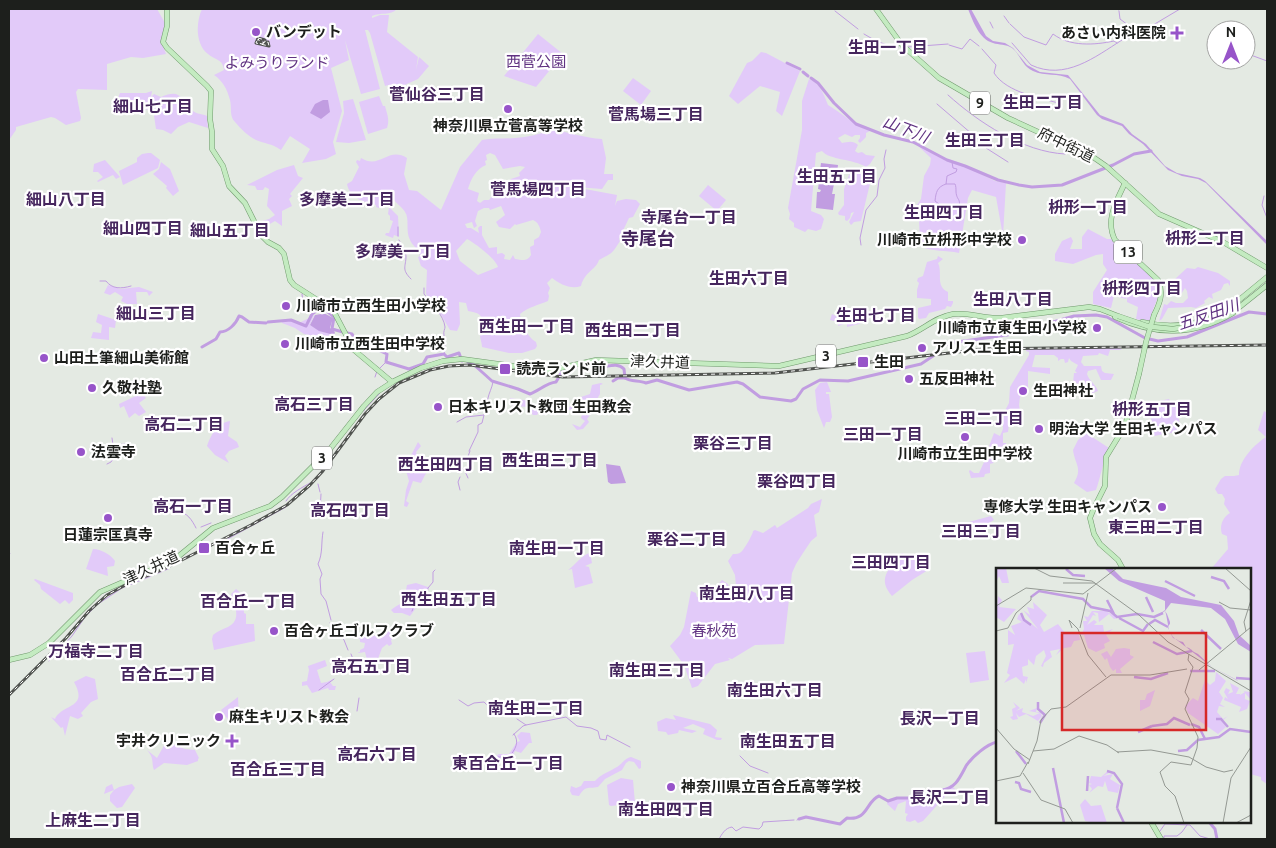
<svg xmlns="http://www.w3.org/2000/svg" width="1276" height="848" viewBox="0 0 1276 848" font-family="Ubuntu,'Noto Sans JP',sans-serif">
	<rect width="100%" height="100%" fill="#e4eae3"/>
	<g fill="#e2caf9" fill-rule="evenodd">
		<path d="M 9,9 L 157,9 L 165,23 L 162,44 L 166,54 L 143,58 L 131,57 L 107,64 L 107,90 L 78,89 L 76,92 L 81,118 L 80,121 L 66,125 L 55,118 L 51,117 L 16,127 L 16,130 L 9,140 Z"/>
		<path d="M 202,9 L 397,9 C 390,16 381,12 372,16 L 372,18 L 380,15 L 389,15 L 387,32 L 418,57 L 416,70 L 419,57 L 429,66 L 418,79 L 389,92 L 388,85 L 385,86 L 370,33 L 368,30 L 365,30 L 380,89 L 361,94 L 345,40 L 349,60 L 331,68 L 342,111 L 333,142 L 336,154 L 326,159 L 302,163 L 310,149 L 290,136 L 281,150 C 271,143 265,144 256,140 C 249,137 240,128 235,122 C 229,116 232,108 230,100 C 227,89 223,81 214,75 L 224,70 C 223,59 215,60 208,54 C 195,44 196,22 202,9 Z"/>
		<path d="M 538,34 L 563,54 L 536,87 L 504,76 Z"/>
		<path d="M 761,52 L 766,53 L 800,71 L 782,116 L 776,111 L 780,92 L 760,86 L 738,104 L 729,96 L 747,63 L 752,61 Z"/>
		<path d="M 633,78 L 651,91 L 641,105 L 623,91 Z"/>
		<path d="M 809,79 C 820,83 824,95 828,105 C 843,114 854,125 870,131 L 866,133 L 866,137 L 860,143 L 858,141 L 860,138 L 860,135 L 855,135 L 852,137 L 845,134 L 838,138 L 842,143 C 848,142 853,140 858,145 L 855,151 L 858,153 L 862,152 L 866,155 L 875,156 L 870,164 L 866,167 C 854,159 829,160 822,151 L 816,153 L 811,211 L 821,215 L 824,219 L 821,229 L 816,231 L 808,229 L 805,232 L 794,227 L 794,223 L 789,219 L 790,214 L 788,208 L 802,130 L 802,101 Z"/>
		<path d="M 152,91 L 151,97 L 154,94 L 161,97 C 181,88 181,99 192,110 C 195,114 203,114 207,116 L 208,128 L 189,122 L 178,127 L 171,134 L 163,130 L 156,129 L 153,109 L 138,110 L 125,107 L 125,101 L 116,103 L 120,93 L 146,93 Z"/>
		<path d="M 379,96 L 383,106 L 385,106 C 387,114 390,120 387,128 L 368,134 L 359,102 Z"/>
		<path d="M 353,99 L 366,140 L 349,143 L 336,142 L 344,113 L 343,101 Z"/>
		<path d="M 552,130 C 569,132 585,138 602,139 L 606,158 L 604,174 L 613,174 L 613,180 L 608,180 L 602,189 L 577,187 L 583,190 L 585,189 L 617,195 L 615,206 L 617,201 L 626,199 L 636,200 L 640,204 L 633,217 L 629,218 L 619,239 L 620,241 C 612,254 612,253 599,260 C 595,271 585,271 581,286 C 571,290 560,284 552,278 L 547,283 L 550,288 L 548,293 L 549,296 L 548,301 C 538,305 529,307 520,314 C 521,323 527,337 536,342 L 537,346 L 535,349 L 522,353 L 509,353 L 482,347 C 482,343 480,339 480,335 C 480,320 488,314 468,311 L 466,303 L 459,302 L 460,324 L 457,331 L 450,330 L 439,311 L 426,294 L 427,270 L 421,266 L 418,257 L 420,256 C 417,246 413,247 410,240 C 405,230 410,219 405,212 C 403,208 397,204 394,200 L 390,202 L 391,209 L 398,216 L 399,237 L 394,235 L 393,238 L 385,235 L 386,233 L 389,233 L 393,221 L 390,220 L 390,216 L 388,214 L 389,207 L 381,206 L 379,208 L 376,207 L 376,205 C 363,201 350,199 347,184 L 352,181 L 359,167 L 356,162 L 357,160 L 360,161 L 361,158 C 380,170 388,146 407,158 L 404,174 L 409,190 L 417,191 L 441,210 L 460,167 L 482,140 C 493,138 504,139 515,138 C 528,137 540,134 552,130 ZM 490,153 L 495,155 L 503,169 L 520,166 L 525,167 L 519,173 L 520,176 L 511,179 L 495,195 L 494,190 L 493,190 L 493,195 L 489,200 L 484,200 L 480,203 L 477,201 L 479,193 L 468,189 C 471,179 476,169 486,165 L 485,161 L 487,160 L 486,155 ZM 501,206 L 505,215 L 496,222 L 499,227 L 510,229 L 515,224 L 516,225 L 533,220 C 538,222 540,227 541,232 L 539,237 L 534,240 L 534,245 L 530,247 L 531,255 C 527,262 522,260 515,259 L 513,255 L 510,260 L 504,259 L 505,255 L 502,253 L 497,254 L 497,247 L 489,248 L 482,235 L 482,226 L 480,226 L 478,228 L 479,233 L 471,228 L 467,228 L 465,224 L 472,222 L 474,228 L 477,226 L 475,221 L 478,211 L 484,208 L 489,208 L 490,210 ZM 467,239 C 476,244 495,258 498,267 L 478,275 L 460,261 L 456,251 Z"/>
		<path d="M 916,144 L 947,161 L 965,166 L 995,181 L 1006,183 L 1003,236 L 996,197 L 972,190 L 968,198 L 959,253 C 946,250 932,252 920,246 L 919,218 L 915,208 L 921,199 L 924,176 L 930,165 L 931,158 Z"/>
		<path d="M 148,153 L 151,153 L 160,160 L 158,168 L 123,185 L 119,171 L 137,162 L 137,158 L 142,154 Z"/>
		<path d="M 105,160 L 120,177 L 116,179 L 113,175 L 98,182 L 97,181 L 103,177 L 98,172 L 93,172 L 94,164 Z"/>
		<path d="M 161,162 L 170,169 L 179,191 L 173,196 L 166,188 L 167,186 L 153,174 L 159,169 Z"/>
		<path d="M 294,165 L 298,176 L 303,178 L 290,194 L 292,196 L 289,199 L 292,206 L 282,211 L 282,226 L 275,221 L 268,225 L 262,221 L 269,219 L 275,215 L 267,206 L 269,189 L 265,187 L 263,190 L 257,190 L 255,186 L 247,185 L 277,170 Z"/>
		<path d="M 853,169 L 873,171 L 861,221 L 854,222 L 851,225 L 849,222 L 854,212 L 851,213 L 850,218 L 847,221 L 845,220 L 845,216 L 839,215 L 838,213 L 844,205 L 844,189 L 849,175 Z"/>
		<path d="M 708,185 L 726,200 L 717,211 L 699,196 Z"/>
		<path d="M 1088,229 L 1107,239 L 1111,239 L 1153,277 L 1158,286 L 1158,297 L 1154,307 L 1149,322 L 1136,319 L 1138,307 L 1127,302 L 1127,297 L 1126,299 L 1114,296 L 1111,308 L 1093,304 L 1093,292 L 1107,270 L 1103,264 L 1103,254 L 1096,255 L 1073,264 L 1055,261 L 1055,254 L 1062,241 L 1071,237 L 1073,241 L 1070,249 L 1082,249 L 1082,237 Z"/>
		<path d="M 938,256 L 943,259 L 938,263 C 943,273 935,286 948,292 L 948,301 L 953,301 L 953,303 L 951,307 L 947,306 L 945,309 L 929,313 L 926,318 L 919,319 L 918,317 L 918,308 L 931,305 L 931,299 L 917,298 L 917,290 L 919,283 L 917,281 L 918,278 L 923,276 L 927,262 L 937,259 Z"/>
		<path d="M 1198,267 L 1218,273 L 1230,281 L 1230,286 L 1228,283 L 1224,284 L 1221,290 L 1212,294 L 1213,299 L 1209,297 L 1204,301 L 1205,303 L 1196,308 L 1191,307 L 1168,308 L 1162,319 L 1159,321 L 1164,304 L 1167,305 L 1171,301 L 1176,303 L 1183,303 L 1188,298 L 1187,291 L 1185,288 L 1179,297 L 1174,296 L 1175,293 L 1171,292 L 1168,296 L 1166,295 L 1166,289 L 1171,279 L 1174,280 L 1187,268 L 1195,269 Z"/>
		<path d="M 108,285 L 120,289 L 139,287 L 153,292 L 149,296 L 147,292 L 136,292 L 137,304 L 127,304 L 121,301 L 123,297 L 115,292 L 110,295 L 104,293 Z"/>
		<path d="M 857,306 L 860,318 L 852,323 L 859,320 L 861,316 L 860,310 L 867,309 L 868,320 L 859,324 L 847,327 L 847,324 L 850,323 L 850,322 L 838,326 L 839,322 L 830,320 L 832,314 L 836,316 L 842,315 L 843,317 L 854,312 Z"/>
		<path d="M 98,314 L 116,320 L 115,328 L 109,327 L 109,340 L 91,338 L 93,332 L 101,333 L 102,325 L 96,322 Z"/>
		<path d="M 311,314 L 314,315 L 310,325 L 323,332 L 332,334 L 332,339 L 330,338 L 328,339 L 304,334 L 295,328 L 282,323 L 282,321 L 290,320 L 299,323 L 309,318 Z"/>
		<path d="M 1078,348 L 1119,348 L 1122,350 L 1110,350 L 1108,356 L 1099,353 L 1098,355 L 1083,356 L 1081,362 L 1084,366 L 1101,366 L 1102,371 L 1105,373 L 1114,374 L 1111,380 L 1101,380 L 1096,369 L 1088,371 L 1087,374 C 1089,381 1096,384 1098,391 L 1093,393 L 1093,396 L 1080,395 L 1081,385 L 1085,385 L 1085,381 L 1083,380 L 1082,384 L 1073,383 L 1074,373 L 1077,373 L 1075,371 L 1078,365 L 1071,361 L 1069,358 L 1068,362 L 1065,363 L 1064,359 L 1061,359 L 1058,361 L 1058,358 L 1054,355 L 1035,355 L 1032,367 L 1050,368 L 1050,374 L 1028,371 L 1028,392 L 1020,397 L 1019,405 L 1020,411 L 1017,412 L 1017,419 L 1013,419 L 1012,424 L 1009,424 L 1008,432 L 1003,433 L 1003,443 L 1006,443 L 1007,448 L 1005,449 L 1004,453 C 997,453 998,463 990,464 L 990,473 L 985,474 L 984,477 L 971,478 L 969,471 L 970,470 L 974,473 L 979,473 L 985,460 L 992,453 L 992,452 L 998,451 L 997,449 L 993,451 L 988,449 L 994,433 L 1000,436 L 1003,429 L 1003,423 L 999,422 L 1000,420 L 1009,403 L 1010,387 L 1029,355 L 1029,352 L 1026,351 L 1026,349 L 1078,349 Z"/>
		<path d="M 827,382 L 831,392 L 826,392 L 826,394 L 829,394 L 832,417 L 830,422 L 826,422 L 824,428 L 817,410 L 815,390 L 820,383 Z"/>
		<path d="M 601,383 L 603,384 L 600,385 L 600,394 L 593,406 L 595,408 L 587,419 L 589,422 L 583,429 L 577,430 L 572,424 L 580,427 L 585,421 L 581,418 L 583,411 L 576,407 L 570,410 L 565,409 L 572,406 L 575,399 L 590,394 L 592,385 Z"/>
		<path d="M 142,393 L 146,398 L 139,403 L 146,412 L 139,416 L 135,413 L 129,418 L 124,406 L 120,408 L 119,404 Z"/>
		<path d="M 510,398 L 530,401 L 531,408 L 537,410 L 557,399 L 560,399 L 563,406 L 559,404 L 552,405 L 551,408 L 547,410 L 546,415 L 543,415 L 542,411 L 540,410 L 537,415 L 533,415 L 526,407 L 510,405 Z"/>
		<path d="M 1169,399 L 1171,403 L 1176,406 L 1180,424 L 1176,432 L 1154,436 L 1149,406 L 1154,402 Z"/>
		<path d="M 1264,411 L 1267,413 L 1267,784 L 1261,780 L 1261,777 L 1250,774 L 1250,569 L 1211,569 L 1228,549 L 1227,536 L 1222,534 C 1219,526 1223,517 1230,513 L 1224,504 L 1225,499 L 1222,494 L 1218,494 L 1215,489 L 1221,479 L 1225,476 L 1234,476 L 1239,475 C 1239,460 1254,445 1266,437 L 1258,430 Z"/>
		<path d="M 230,421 L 228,436 L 237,442 L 239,447 L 229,451 L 225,456 L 229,463 L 215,455 L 207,446 C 211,435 217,423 230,421 Z"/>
		<path d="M 1086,433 L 1109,448 C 1103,461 1101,476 1096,490 L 1087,492 L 1074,483 C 1083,468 1075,465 1073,450 L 1078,440 Z"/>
		<path d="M 418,442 L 421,446 L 416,452 L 418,459 L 414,469 C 422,470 427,463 432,458 L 436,461 L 425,475 L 421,483 L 413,481 L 406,501 L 409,503 L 407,507 L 404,506 L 406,490 L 409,481 L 405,467 Z"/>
		<path d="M 822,499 L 819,512 L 814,515 L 817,536 L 811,541 L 803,553 L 796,564 L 792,573 L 784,644 L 755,645 L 732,659 L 728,658 L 730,660 L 715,664 L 698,686 L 692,688 L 684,665 L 670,646 L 680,635 L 684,627 L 691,591 L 696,593 L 697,597 L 711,599 L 712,591 L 722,580 L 728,584 L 730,593 L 738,590 L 736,586 L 735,575 L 728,561 L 733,554 C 736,554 739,554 741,552 C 744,550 753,534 753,531 L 755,530 L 763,533 L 775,525 L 777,528 L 808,508 L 811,504 Z"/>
		<path d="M 991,516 L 994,520 L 959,540 L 958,525 Z"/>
		<path d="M 93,549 C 101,549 111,555 115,561 L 114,566 L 107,567 L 108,576 L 86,569 Z"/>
		<path d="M 590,553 L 592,563 L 585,566 L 589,567 L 593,583 L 575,588 L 572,569 L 568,570 C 575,565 583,554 590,553 Z"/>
		<path d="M 902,553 L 914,559 L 925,559 L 928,570 L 912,580 L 892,596 C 876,578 890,568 902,553 Z"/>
		<path d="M 35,579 L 73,593 L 73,600 L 69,604 L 65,600 L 60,604 L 41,589 L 40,585 L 34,580 Z"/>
		<path d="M 416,583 L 428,587 L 426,597 L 417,602 L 416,608 L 410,616 L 402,613 L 394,613 L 391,610 C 400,603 407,600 417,598 L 418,594 L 406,590 L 407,585 Z"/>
		<path d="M 236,589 L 243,595 L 244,613 L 246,614 L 246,624 L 254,624 L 255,641 L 214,650 L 212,639 L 213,635 C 218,631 223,629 228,627 C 242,620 235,606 231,594 Z"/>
		<path d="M 396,626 L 398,629 L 392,635 L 394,637 L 391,640 L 392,644 L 389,646 L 387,644 L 382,648 L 376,664 L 373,666 L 368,664 L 365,652 L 359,653 L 358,652 L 360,652 L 360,650 L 364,648 L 365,643 L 360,642 L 360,639 L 358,638 L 359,637 L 382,635 Z"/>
		<path d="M 985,651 L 989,680 L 970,683 L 966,653 Z"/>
		<path d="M 325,660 L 327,666 L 317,670 L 321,683 L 327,682 L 333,679 L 330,682 L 333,686 L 336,686 L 335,690 L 329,690 L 328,688 L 312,693 L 307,685 L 302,686 L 302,682 L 307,681 L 309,670 L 308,666 Z"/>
		<path d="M 86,676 L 95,679 L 98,699 L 91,702 L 81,713 L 83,716 L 78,719 L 70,716 L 65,736 L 63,727 L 61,728 L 51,717 L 55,719 C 63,703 89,709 74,682 Z"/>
		<path d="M 238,697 L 239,722 L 229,721 L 221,710 Z"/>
		<path d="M 673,715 L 710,724 L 717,730 L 715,737 L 722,738 L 721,740 L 717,740 L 703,734 L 705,729 L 693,724 L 683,728 L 697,731 L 692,733 L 679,730 L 678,733 L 668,735 L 666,732 L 658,731 L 657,722 L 666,718 L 676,720 Z"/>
		<path d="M 521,732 L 530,733 L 532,743 L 529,743 L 521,753 L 515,751 L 512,758 L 501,758 L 494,761 L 493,758 L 499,754 L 509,754 L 517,742 L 520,741 L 517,736 Z"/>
		<path d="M 166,742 L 185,749 L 195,750 L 199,758 L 198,759 L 198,761 L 187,765 L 164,763 L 154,770 C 151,763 155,759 147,750 L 157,758 Z"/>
		<path d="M 631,757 L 641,761 L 641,768 L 639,769 L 634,762 L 629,761 L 626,763 L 622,770 L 605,779 L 598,787 C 587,789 586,785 579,796 L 572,795 L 570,791 L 571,786 L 576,788 L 581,786 L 584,781 L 595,781 C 601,774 607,773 615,768 C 622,765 623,759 631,757 Z"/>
		<path d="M 621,778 L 633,780 L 635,803 L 611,806 L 609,805 L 607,785 Z"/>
		<path d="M 112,784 L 114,790 L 119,787 L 132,784 L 135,788 L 122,807 L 117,808 L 110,801 L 110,795 L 114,790 L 104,794 L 106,787 Z"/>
		<path d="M 951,785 L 956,790 L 948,793 L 923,821 L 918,823 L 915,820 L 910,822 L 906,821 L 906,817 L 908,814 L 905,813 L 906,801 L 898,804 L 895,811 L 887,804 L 888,800 L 910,797 L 913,801 L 916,802 L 918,799 L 936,797 L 941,790 Z"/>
	</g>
	<g fill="#c19de1">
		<path d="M 968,9 L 971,9 L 986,36 L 993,41 L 1005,43 L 1013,48 L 1027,65 L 1040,72 L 1068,75 L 1100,115 L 1123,124 L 1132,134 L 1146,144 L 1165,166 L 1177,173 L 1200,178 L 1205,181 L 1267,241 L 1267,245 L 1206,183 L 1198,179 L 1182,176 L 1168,170 L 1143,144 L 1129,134 L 1122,126 L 1102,119 L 1097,115 L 1070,79 C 1058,72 1045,77 1033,71 C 1022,66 1020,54 1012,48 C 1006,44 999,45 993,43 C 979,39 973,21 968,9 Z"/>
		<path d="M 323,100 L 328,100 L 330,112 L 321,119 L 310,113 L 315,104 Z"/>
		<path d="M 821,163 L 838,165 L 836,181 L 834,181 L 834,184 L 832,194 L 835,194 L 833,210 L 816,208 L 817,192 L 820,192 L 821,190 L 818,189 L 819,182 L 822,182 L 822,179 L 819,179 Z"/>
		<path d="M 322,312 L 333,318 L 330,328 L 335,332 L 334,335 L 319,331 L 310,325 L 315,315 L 321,314 Z"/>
		<path d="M 606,464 L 620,466 L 626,483 L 611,484 L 608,482 Z"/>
	</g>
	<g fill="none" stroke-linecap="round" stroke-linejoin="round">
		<g stroke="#c19de1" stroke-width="1">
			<path d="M 832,9 L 833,9"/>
			<path d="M 1117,9 L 1118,10"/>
			<path d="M 835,11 L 858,29"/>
			<path d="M 1119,11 L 1120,19 L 1140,34"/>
			<path d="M 1004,16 L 1009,23"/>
			<path d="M 990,22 L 993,28"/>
			<path d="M 1010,24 L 1024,37 L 1046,45 L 1053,34 C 1070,47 1095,45 1114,41 L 1117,43"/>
			<path d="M 1148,28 L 1180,9"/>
			<path d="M 864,34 L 876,41 L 890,46"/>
			<path d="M 1012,43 L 1031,65 C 1065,81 1095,57 1122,40 L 1129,38"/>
			<path d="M 949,45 L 962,49 L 970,39 L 979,46"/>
			<path d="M 892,46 L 898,47"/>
			<path d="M 908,47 L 948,44"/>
			<path d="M 982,49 L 996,65 L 994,73 C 1007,93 1041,98 1062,104"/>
			<path d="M 1248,54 L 1267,61"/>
			<path d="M 948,95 C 978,122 1023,152 1065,154"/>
			<path d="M 937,104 L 979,140 L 986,148 L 1008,162"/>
			<path d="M 952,162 L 953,168 L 957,169 L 956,172 L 947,176 L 946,184 L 955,184 C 956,186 956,189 956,192 C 957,202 962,197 958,212"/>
			<path d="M 1264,196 L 1262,205 L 1267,218"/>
			<path d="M 939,220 L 939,204 L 935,201 C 936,192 937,187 946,184"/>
			<path d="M 398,227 L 398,236"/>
			<path d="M 1267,232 L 1267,222"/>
			<path d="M 399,240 C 401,244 406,252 406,256 C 406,267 401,269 411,279"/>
			<path d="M 861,245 L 860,238 L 866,210 L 877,196 L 879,180 L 885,168 L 884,159 L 886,150"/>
			<path d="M 100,281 L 106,281 C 112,289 121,289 131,286"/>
			<path d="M 424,288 L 424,294 C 431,302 444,316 445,327 C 445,329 443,332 444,335 C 444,343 446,345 444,354"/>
			<path d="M 302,294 L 303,302 L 313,313"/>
			<path d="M 380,368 L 386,362"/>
			<path d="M 375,377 L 377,371"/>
			<path d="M 364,411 L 364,410 L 380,393"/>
			<path d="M 457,422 L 466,417 L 484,415 C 487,409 486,404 488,398 C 489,393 492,388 493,382"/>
			<path d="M 112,438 L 113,445 L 126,444"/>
			<path d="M 469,451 L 478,432 L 478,425 L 482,423 L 484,415"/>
			<path d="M 467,459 L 470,451"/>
			<path d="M 107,464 L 111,462 L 118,452 L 128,444"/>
			<path d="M 459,473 L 461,468 L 464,469 L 468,478"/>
			<path d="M 460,477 L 458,482 L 460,490"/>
			<path d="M 318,484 L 320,492"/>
			<path d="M 286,501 C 291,493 303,487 310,483"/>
			<path d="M 178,512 C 187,512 192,520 196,528"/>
			<path d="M 320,512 L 321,494"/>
			<path d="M 201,527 L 211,523"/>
			<path d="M 323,532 C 321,543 323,553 318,564 L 322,574 L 320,579 L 321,594 L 326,601 L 331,620"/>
			<path d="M 222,542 L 286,507"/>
			<path d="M 9,552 L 10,553"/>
			<path d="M 412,611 L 417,600 L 427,594 L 428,588 L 433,582 L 433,572 L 435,570"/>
			<path d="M 330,623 L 344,640 L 348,650"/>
			<path d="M 351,654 L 355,664 L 355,670"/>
			<path d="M 49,661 L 72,636 L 85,617 L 98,604 L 122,588 L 168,569"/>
			<path d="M 319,690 L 334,679"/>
			<path d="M 459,700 L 468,706 L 474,703 L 484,702 L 493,711 L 502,712"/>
			<path d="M 357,711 L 359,698"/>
			<path d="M 517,719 L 526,725 L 566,717 L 577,726 L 591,728 L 598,731 L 600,739 L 606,740 L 607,735 L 630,747"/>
			<path d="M 513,735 L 523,726 L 526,725"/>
			<path d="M 740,756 L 750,766 L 768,773"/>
			<path d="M 495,761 L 498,757 L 509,757 C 515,750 520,742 514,734"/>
			<path d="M 797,820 L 799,819"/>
			<path d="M 1160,831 L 1165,824 L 1190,825 L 1200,836 L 1210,839"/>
			<path d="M 1164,838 L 1164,836 L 1177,836 L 1182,832 L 1187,825"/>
			<path d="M 719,839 C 722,834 725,828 732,827 L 736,831 L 743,827 L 759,829 L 762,826 L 763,822 L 794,820"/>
		</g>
		<g stroke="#c19de1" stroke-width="3">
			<path d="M 787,63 L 800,69"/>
			<path d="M 803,72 L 808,76"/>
			<path d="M 811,78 L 818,83 L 834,103 L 856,124 L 884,135 L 913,142 L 947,160 L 965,166 L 998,180 L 1019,185 L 1032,187 L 1062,185 L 1113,165 L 1134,154 L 1151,151"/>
			<path d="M 268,322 L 291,320 L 306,326 L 312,314 L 322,307 L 334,317 L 332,329 L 343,332"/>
			<path d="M 347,333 L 352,334 L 356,341 L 364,341 L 369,346 L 387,354 L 386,362 L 409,369 L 423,364 L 427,357 L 444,354 L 447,357 L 459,353 L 462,361"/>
			<path d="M 202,347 L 216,339 L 220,332 C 228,332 236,324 239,316 L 242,317 L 249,322 L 266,323"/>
			<path d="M 468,362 L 472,363 L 492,381 L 518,389 L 530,394 C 539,391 546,383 556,382 L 563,370 L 568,368"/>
			<path d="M 588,363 C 592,363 596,367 600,367 C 608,367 617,362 624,369 L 625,378 C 631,382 639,380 646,383 L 657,380 L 689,390 L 737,382 L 743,384 L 760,397 L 791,401 L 796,399 L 803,389 L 820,380 L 848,381 L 921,364 L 933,356 L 939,348 L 950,343 L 1007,335 L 1074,316 L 1096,315 L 1107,317 L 1145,338 L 1158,341 L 1187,337 L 1249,312 L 1267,314"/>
			<path d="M 613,381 L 618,378 L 625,378"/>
			<path d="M 799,819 L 806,817 L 840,824 L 847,818 C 868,821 866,801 879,796 L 888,801 L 897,798 L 912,798 L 931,801 L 939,797 L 942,790 C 956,788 960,777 966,766 C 972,757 987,744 997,742"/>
			<path d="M 1209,822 L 1215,829 L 1217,839"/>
		</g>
		<g stroke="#709a6d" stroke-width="5.5">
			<g id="major">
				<path d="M 167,9 L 167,26 L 163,42 L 167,48 L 207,86 L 211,91 L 210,119 L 212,132 L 212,149 L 223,166 L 229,186 L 245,203 L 261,235 L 268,242 L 279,248 L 284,254 L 290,280 L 294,285 L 333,310 L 354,350 L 392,382"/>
				<path d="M 876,9 L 902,45 L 939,78 L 1008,118 L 1093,157 L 1106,166 L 1159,214 L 1223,242 L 1267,268"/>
				<path d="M 1125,183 C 1116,202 1105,220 1115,240 L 1158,280 C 1164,293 1160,303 1154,315"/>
				<path d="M 1232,313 L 1267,285"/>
				<path d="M 1222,314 L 1267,277"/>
				<path d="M 1115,317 C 1156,336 1193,336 1233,313"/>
				<path d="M 1142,322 C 1170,329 1199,325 1224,312"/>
				<path d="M 1123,569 L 1118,560 L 1100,544 L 1094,534 L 1090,518 L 1094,508 L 1105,486 L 1106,457 L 1125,426 L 1139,374"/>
				<path d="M 9,660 L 30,655 L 49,643 L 100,592 L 174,560 L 213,528 L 270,506 L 282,497 L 330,449 L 364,406 L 377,392 L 394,381 L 421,368 L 443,361 L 462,359 L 544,370 L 556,369 L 596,360 L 779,366 L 907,336 C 923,330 935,317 953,314 C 970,312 985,319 1001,318 L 1089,307 L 1100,309 L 1118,316"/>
				<path d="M 1151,822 L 1161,839"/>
			</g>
		</g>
		<use href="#major" stroke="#c4ebc1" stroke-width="4.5"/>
		<g stroke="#515450" stroke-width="3">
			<g id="rail">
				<path d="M 258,38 L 265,40 L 265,42 L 262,43 L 258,39 L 258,43 L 262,44 L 268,42 L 269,46 L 256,43 Z"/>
				<path d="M 9,695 L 66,638 L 89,611 L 107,595 L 131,582 L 166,568 L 251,525 L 287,505 L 310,485 L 322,472 L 365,414 L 379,399 L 399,383 L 430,370 L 449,366 L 470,365 L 563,377 L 775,373 L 984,349 L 1267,345"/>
			</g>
		</g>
		<use href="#rail" stroke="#fff" stroke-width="1" stroke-dasharray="4" stroke-linecap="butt"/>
		<g stroke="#709a6d" stroke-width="5.5" stroke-linecap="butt">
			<g id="major-bridge">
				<path d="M 1118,316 L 1150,327"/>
				<path d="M 1153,327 L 1173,329 L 1195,325"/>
				<path d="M 1139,374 L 1146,342 L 1154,315"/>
			</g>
		</g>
		<use href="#major-bridge" stroke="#c4ebc1" stroke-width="4.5"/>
	</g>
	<g fill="#9754c9" stroke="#fff" stroke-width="2">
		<circle cx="256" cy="32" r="5"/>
		<path d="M1174.5 25.5h5v5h5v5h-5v5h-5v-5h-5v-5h5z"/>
		<circle cx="508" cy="109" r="5"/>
		<circle cx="1022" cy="240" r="5"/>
		<circle cx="286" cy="306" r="5"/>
		<circle cx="1097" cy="328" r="5"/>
		<circle cx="285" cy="344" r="5"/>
		<circle cx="922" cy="348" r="5"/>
		<circle cx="44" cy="358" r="5"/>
		<rect x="857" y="356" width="12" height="12" rx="2.5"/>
		<rect x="499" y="363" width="12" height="12" rx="2.5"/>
		<circle cx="909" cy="379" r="5"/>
		<circle cx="92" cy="388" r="5"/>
		<circle cx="1023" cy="391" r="5"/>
		<circle cx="438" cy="407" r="5"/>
		<circle cx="1039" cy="429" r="5"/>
		<circle cx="965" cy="437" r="5"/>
		<circle cx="81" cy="452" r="5"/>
		<circle cx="1162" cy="507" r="5"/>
		<circle cx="108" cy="518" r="5"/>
		<rect x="198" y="542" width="12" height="12" rx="2.5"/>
		<circle cx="274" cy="631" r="5"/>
		<circle cx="219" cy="717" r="5"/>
		<path d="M229.5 733.5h5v5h5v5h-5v5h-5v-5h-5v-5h5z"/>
		<circle cx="671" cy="787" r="5"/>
	</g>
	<g text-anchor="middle" stroke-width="4.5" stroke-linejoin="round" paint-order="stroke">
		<g fill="#fff" stroke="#616260" stroke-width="1">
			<rect x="970" y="91.5" width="20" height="23" rx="4"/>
			<rect x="1114" y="240.5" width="28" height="23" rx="4"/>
			<rect x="816" y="344.5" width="20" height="23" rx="4"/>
			<rect x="312" y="446.5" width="20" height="23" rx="4"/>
		</g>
		<g font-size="14" font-weight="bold" fill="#1d1f1c">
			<text x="980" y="108">9</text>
			<text x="1128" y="257">13</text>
			<text x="826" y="361">3</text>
			<text x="322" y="463">3</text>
		</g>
		<g font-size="15" font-weight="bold" fill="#1d1f1c" stroke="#fff" text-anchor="start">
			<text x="266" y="37">バンデット</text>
			<text x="1166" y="38" text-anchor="end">あさい内科医院</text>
			<text x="508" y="131" text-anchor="middle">神奈川県立菅高等学校</text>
			<text x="1012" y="245" text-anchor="end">川崎市立枡形中学校</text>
			<text x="296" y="311">川崎市立西生田小学校</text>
			<text x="1087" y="333" text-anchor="end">川崎市立東生田小学校</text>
			<text x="295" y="349">川崎市立西生田中学校</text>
			<text x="932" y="353">アリスエ生田</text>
			<text x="54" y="363">山田土筆細山美術館</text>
			<text x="874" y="367">生田</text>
			<text x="516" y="374">読売ランド前</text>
			<text x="919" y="384">五反田神社</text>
			<text x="102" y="393">久敬社塾</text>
			<text x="1033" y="396">生田神社</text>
			<text x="448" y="412">日本キリスト教団 生田教会</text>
			<text x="1049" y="434">明治大学 生田キャンパス</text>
			<text x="91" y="457">法雲寺</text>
			<text x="965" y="459" text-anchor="middle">川崎市立生田中学校</text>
			<text x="1152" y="512" text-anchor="end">専修大学 生田キャンパス</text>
			<text x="108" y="540" text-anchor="middle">日蓮宗匡真寺</text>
			<text x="215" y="553">百合ヶ丘</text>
			<text x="284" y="636">百合ヶ丘ゴルフクラブ</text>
			<text x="229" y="722">麻生キリスト教会</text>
			<text x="221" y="746" text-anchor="end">宇井クリニック</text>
			<text x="681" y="792">神奈川県立百合丘高等学校</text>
		</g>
		<g font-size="15" fill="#613382" stroke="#fff">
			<text x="536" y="67">西菅公園</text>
			<text x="277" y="68">よみうりランド</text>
			<text x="714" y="636">春秋苑</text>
		</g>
		<g font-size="15" fill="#1d1f1c" stroke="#fff">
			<text transform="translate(1066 145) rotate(26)" y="5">府中街道</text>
			<text transform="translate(660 362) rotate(2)" y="5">津久井道</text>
			<text transform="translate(151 568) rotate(-25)" y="5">津久井道</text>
		</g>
		<g font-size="16" font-weight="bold" fill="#46265e" stroke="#fff">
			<text x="888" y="53">生田一丁目</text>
			<text x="437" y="100">菅仙谷三丁目</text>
			<text x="1043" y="108">生田二丁目</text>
			<text x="153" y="112">細山七丁目</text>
			<text x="656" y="120">菅馬場三丁目</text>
			<text x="985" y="146">生田三丁目</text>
			<text x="837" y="182">生田五丁目</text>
			<text x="538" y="195">菅馬場四丁目</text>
			<text x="66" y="205">細山八丁目</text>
			<text x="347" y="205">多摩美二丁目</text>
			<text x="1088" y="213">枡形一丁目</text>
			<text x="944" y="218">生田四丁目</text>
			<text x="689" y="223">寺尾台一丁目</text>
			<text x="143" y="234">細山四丁目</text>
			<text x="230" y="236">細山五丁目</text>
			<text x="1205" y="244">枡形二丁目</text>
			<text x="403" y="257">多摩美一丁目</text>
			<text x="749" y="284">生田六丁目</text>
			<text x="1142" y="294">枡形四丁目</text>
			<text x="1013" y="305">生田八丁目</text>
			<text x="156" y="319">細山三丁目</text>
			<text x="876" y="321">生田七丁目</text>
			<text x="527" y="332">西生田一丁目</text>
			<text x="633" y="336">西生田二丁目</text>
			<text x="314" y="410">高石三丁目</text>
			<text x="1152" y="415">枡形五丁目</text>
			<text x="984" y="424">三田二丁目</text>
			<text x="184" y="430">高石二丁目</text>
			<text x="883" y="440">三田一丁目</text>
			<text x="733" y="449">栗谷三丁目</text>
			<text x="550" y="466">西生田三丁目</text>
			<text x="446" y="470">西生田四丁目</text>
			<text x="797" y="487">栗谷四丁目</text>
			<text x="193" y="512">高石一丁目</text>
			<text x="350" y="516">高石四丁目</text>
			<text x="1156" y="533">東三田二丁目</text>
			<text x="981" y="537">三田三丁目</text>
			<text x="687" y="545">栗谷二丁目</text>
			<text x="557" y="554">南生田一丁目</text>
			<text x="891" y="568">三田四丁目</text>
			<text x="747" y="599">南生田八丁目</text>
			<text x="449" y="605">西生田五丁目</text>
			<text x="248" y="607">百合丘一丁目</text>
			<text x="96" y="657">万福寺二丁目</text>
			<text x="371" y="672">高石五丁目</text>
			<text x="657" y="676">南生田三丁目</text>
			<text x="168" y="680">百合丘二丁目</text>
			<text x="775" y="696">南生田六丁目</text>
			<text x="536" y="714">南生田二丁目</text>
			<text x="940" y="724">長沢一丁目</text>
			<text x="788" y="747">南生田五丁目</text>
			<text x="377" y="760">高石六丁目</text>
			<text x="508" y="769">東百合丘一丁目</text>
			<text x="278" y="775">百合丘三丁目</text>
			<text x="950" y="803">長沢二丁目</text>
			<text x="666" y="815">南生田四丁目</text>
			<text x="93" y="826">上麻生二丁目</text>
		</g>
		<g font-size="16" font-style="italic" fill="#5f3181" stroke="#fff">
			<text transform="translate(906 129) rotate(21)" y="6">山下川</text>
			<text transform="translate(1208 314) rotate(-19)" y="6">五反田川</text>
		</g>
		<g font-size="18" font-weight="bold" fill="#46265e" stroke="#fff">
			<text x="648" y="245">寺尾台</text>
		</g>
	</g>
	<g transform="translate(996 568)">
		<rect width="255" height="255" fill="#e4eae3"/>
		<path d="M 0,0 L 10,0 L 13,15 L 6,15 L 3,8 L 0,14 ZM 2,28 L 6,32 L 3,39 L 20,41 L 8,54 L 0,49 ZM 37,34 L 51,47 L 44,57 L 48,64 L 62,56 L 69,65 L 83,66 L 84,72 L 78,73 L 75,79 L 68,80 L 60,87 L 64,81 L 54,83 L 56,89 L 48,95 L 47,99 L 45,98 L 50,88 L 48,82 L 40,88 L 38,97 L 32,91 L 32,97 L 26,99 L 27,108 L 32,109 L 30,115 L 30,111 L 28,116 L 20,109 L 8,115 L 14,107 L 11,105 L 18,76 L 12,77 L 12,62 L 19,67 L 15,58 L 26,54 L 21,51 L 23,46 L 42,61 L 27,42 L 34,47 L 31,39 L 38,41 ZM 96,43 L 110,43 L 122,50 L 118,51 L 113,46 L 103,54 L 102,45 L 97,44 L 100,48 L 97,47 L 91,57 L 98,52 L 101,54 L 98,57 L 107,57 L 108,64 L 117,61 L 110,67 L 114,73 L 108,76 L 109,80 L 100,84 L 92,80 L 88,67 L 85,67 L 88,61 L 87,53 L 91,53 L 88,48 L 92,49 ZM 128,80 L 134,81 L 134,87 L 138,89 L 124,101 L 126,105 L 120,105 L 120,101 L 117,103 L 114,99 L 111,90 L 109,92 L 105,86 L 111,83 L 115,89 L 120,81 ZM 220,104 L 230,113 L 223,124 L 227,130 L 224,136 L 229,139 L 223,138 L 221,144 L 227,151 L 232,148 L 226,153 L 230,159 L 222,166 L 192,145 L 189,138 L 197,130 L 202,133 L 209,112 L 214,117 L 219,113 ZM 234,115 L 243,120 L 240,126 L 244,126 L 245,122 L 244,127 L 249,124 L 247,123 L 254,124 L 255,132 L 249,125 L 249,131 L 246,130 L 254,133 L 251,141 L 243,144 L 245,139 L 228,132 L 229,129 L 232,131 L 228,124 L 230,120 L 234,122 L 232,126 L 237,124 ZM 159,122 L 154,138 L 144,143 L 144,132 L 149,132 L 151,126 ZM 17,134 L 24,140 L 20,143 L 27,140 L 26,144 L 37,148 L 44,145 L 33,143 L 41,140 L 40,144 L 44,144 L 46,148 L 42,153 L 30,146 L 23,149 L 20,145 L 22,151 L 17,152 L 14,149 L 17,148 L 16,141 L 20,139 ZM 112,203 L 113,205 L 107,208 L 117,206 L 114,211 L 124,217 L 122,225 L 112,223 L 109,213 L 107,219 L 102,218 L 93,225 L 96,221 L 93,217 L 96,216 L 93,215 L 95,208 L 105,209 ZM 89,231 L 95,238 L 105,237 L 111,255 L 99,255 L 98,251 L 99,255 L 89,253 L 84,237 Z" fill="#e2caf9"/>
		<path d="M 108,0 L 116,0 L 127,11 L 170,20 L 185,29 L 225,37 L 238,53 L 243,67 L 255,78 L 255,84 L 242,76 L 229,51 L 215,40 L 175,35 L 169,43 L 171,46 L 174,54 L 174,56 L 173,57 L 172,60 L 177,70 L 180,71 L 183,73 L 187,74 L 190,79 L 193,80 L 198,84 L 202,86 L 216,99 L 241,112 L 242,113 L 216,99 L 177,69 L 173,62 L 170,46 L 169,43 L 166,45 L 164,46 L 169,42 L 169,33 L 123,13 Z" fill="#c19de1"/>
		<path fill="none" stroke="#c19de1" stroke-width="2.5" d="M 70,1 L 77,7 L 89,8M 215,9 L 228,13 L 233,21M 169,13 L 199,28M 35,29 L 43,23 L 87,31 L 95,39 L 114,43 L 121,49 L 141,46 L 158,49 L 167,45M 150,29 L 157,44M 111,32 L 118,46M 25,45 L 28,52 L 35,57M 123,50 L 147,63 L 152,56M 153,56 L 159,52 L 172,59M 205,62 L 225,81M 157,74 L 181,86 L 196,83M 194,103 L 219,103M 138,109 L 155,111 L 172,105M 240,110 L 255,111M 42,134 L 42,141 L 49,147 L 44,155M 220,151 L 225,151 L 232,159M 195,156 L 203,159 L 209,171M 156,158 L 171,156 L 178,150 L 194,157M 142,164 L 156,158M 20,183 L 30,196M 182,183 L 191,182 L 202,172 L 223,169 L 234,161 L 255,164M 57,200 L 68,255M 111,203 L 118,205 L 126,216 L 121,240M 19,214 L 23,215 L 25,221 L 35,224M 91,223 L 92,208M 121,240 L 128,255"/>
		<path fill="none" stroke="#949993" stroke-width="1" d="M 38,0 L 54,8 L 96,13 L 143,47 L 172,74 L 255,123M 229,0 L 255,23M 67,15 L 99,15M 223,34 L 234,40 L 255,42M 0,38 L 30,20 L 87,26 L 121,0M 76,60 L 73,52 L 82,61 L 92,87 L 110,109M 84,60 L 92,25M 0,63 L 12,60 L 20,45 L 35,32 L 35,28M 250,63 L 248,54 L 255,32M 203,102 L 255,59M 0,160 L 18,181 L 34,192M 37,183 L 58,181 L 83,168 L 111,177 L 123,185M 121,184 L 155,182 L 193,189 L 210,199 L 228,204 L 237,202M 32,196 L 41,173 L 45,152 L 55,141 L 70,139 L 115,107 L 154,107 L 191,101M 27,205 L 45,232 L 69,241 L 77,255M 0,213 L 24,208 L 32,194M 188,255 L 179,228 L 169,218 L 164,204 L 175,194 L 195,197 L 201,180 L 202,169 L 189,141 L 193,131 L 189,124 L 197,99 L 192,92 L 193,86M 227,255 L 235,210 L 255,179M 240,255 L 255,247"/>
		<path fill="#d62828" fill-opacity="0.15" stroke="#d62828" stroke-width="2.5" d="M 66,65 L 210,65 L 210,162 L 66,162 Z"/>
		<rect width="255" height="255" fill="none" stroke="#1d1f1c" stroke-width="2.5"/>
	</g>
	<rect width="1276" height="848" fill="none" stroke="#1d1f1c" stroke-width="20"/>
	<g transform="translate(1231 45)"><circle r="24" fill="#ffffff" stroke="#a5a5a4"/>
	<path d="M0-4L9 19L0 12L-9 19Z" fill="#9754c9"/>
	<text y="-8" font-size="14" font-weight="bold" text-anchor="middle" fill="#1d1f1c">N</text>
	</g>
</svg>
